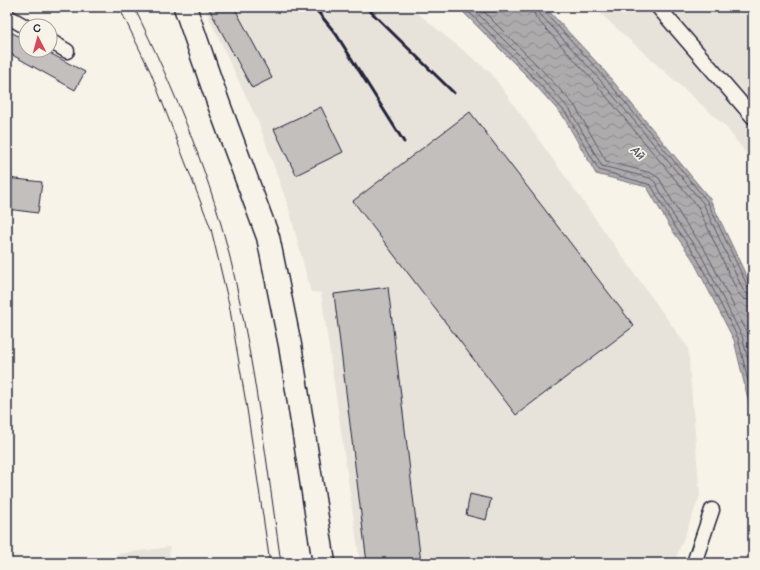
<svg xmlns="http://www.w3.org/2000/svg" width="760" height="570" viewBox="0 0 760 570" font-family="'Balsamiq Sans',sans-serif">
	<defs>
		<pattern id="water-waves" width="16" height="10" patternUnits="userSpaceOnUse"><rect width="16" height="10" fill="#aeabad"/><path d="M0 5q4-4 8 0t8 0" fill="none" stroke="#8d8b8e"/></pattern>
	</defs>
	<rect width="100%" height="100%" fill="#f7f3e8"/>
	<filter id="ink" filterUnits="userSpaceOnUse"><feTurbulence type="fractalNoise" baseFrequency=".025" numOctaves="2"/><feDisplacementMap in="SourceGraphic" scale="8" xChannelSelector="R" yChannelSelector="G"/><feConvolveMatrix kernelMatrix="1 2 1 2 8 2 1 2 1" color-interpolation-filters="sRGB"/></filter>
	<g filter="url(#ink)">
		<g fill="#e7e3db">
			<path d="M 204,7 L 410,7 L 491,73 L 688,348 L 700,496 L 674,563 L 360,563 L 321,293 L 311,292 L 289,209 L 259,124 Z"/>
			<path d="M 593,7 L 753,7 L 753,162 L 725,126 Z"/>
			<path d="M 170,547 L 169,563 L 115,563 L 117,554 Z"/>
		</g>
		<path fill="url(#water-waves)" stroke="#76747f" d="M 458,7 L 545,7 L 602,68 L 710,199 L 753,290 L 753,420 L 734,340 L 692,258 L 670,227 L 647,187 L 596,174 L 563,116 L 529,78 Z"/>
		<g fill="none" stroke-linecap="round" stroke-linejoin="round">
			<g stroke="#5a5969" stroke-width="1">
				<path d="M 464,7 L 531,75 L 566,113 L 599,170 L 651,185 L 673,224 L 696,256 L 738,338 L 753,402"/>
				<path d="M 471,7 L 535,71 L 570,110 L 602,166 L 650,178 L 655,182 L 677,222 L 700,253 L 742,336 L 753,380"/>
				<path d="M 479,7 L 539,67 L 575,106 L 606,161 L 651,173 L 659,178 L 682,218 L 705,250 L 748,334 L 753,354"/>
				<path d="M 532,7 L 536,18 L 591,78 L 698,207 L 738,293 L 744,299 L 753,301"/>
				<path d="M 538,7 L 540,14 L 595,74 L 703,203 L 743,290 L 747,294 L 753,295"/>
				<path d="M 543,7 L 544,11 L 599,71 L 707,201 L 748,287 L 753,290"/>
			</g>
		</g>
		<g fill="#c2bfbd" stroke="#22223b">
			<path d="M 208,7 L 234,7 L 272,78 L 252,88 Z"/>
			<path d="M 7,30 L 26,40 L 26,50 L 44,50 L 85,72 L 75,90 L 7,52 Z"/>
			<path d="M 321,107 L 343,152 L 296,175 L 274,129 Z"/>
			<path d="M 470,112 L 634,326 L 516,415 L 353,201 Z"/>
			<path d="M 7,178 L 42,182 L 38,213 L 7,209 Z"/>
			<path d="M 388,287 L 421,563 L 367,563 L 334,294 Z"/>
			<path d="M 470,494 L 491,499 L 486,520 L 466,515 Z"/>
		</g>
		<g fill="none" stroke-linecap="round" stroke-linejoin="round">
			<g stroke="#22223b" stroke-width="17">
				<g id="lane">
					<path d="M 658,7 L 753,117"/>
					<path d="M 7,16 L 26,27"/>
					<path d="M 50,41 L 67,51"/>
					<path d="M 694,563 L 712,510"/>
				</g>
			</g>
			<g stroke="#22223b" stroke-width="25">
				<path id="secondary" d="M 185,7 L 218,102 L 268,237 L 290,345 L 324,563"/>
			</g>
			<use href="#lane" stroke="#f7f3e8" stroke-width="14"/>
			<use href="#secondary" stroke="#f7f3e8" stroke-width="22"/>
			<g stroke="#22223b" stroke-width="1">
				<path d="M 119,7 L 151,73 L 211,229 L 229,304 L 247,409 L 270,563"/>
				<path d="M 134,7 C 175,91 212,179 233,270 C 255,366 267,465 281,563"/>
			</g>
			<g stroke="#22223b" stroke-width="3">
				<path d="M 314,7 L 336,34 L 404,142"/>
				<path d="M 366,7 L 454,93"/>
			</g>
		</g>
	</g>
	<g text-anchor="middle" stroke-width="3.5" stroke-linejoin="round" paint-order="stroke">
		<g font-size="12" font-style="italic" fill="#535263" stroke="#f7f3e8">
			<text transform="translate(638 153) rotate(44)" y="4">Ай</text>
		</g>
	</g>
	<rect width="760" height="570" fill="none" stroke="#f7f3e8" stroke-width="24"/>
	<rect x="12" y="12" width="736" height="546" fill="none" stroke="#22223b" stroke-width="1.5" filter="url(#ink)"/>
	<g transform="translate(38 38) rotate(354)"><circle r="19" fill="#f7f3e8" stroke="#a29fa3"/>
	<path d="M0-3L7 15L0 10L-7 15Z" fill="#d1495b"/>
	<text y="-6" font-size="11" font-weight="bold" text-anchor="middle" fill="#22223b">С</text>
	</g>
</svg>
